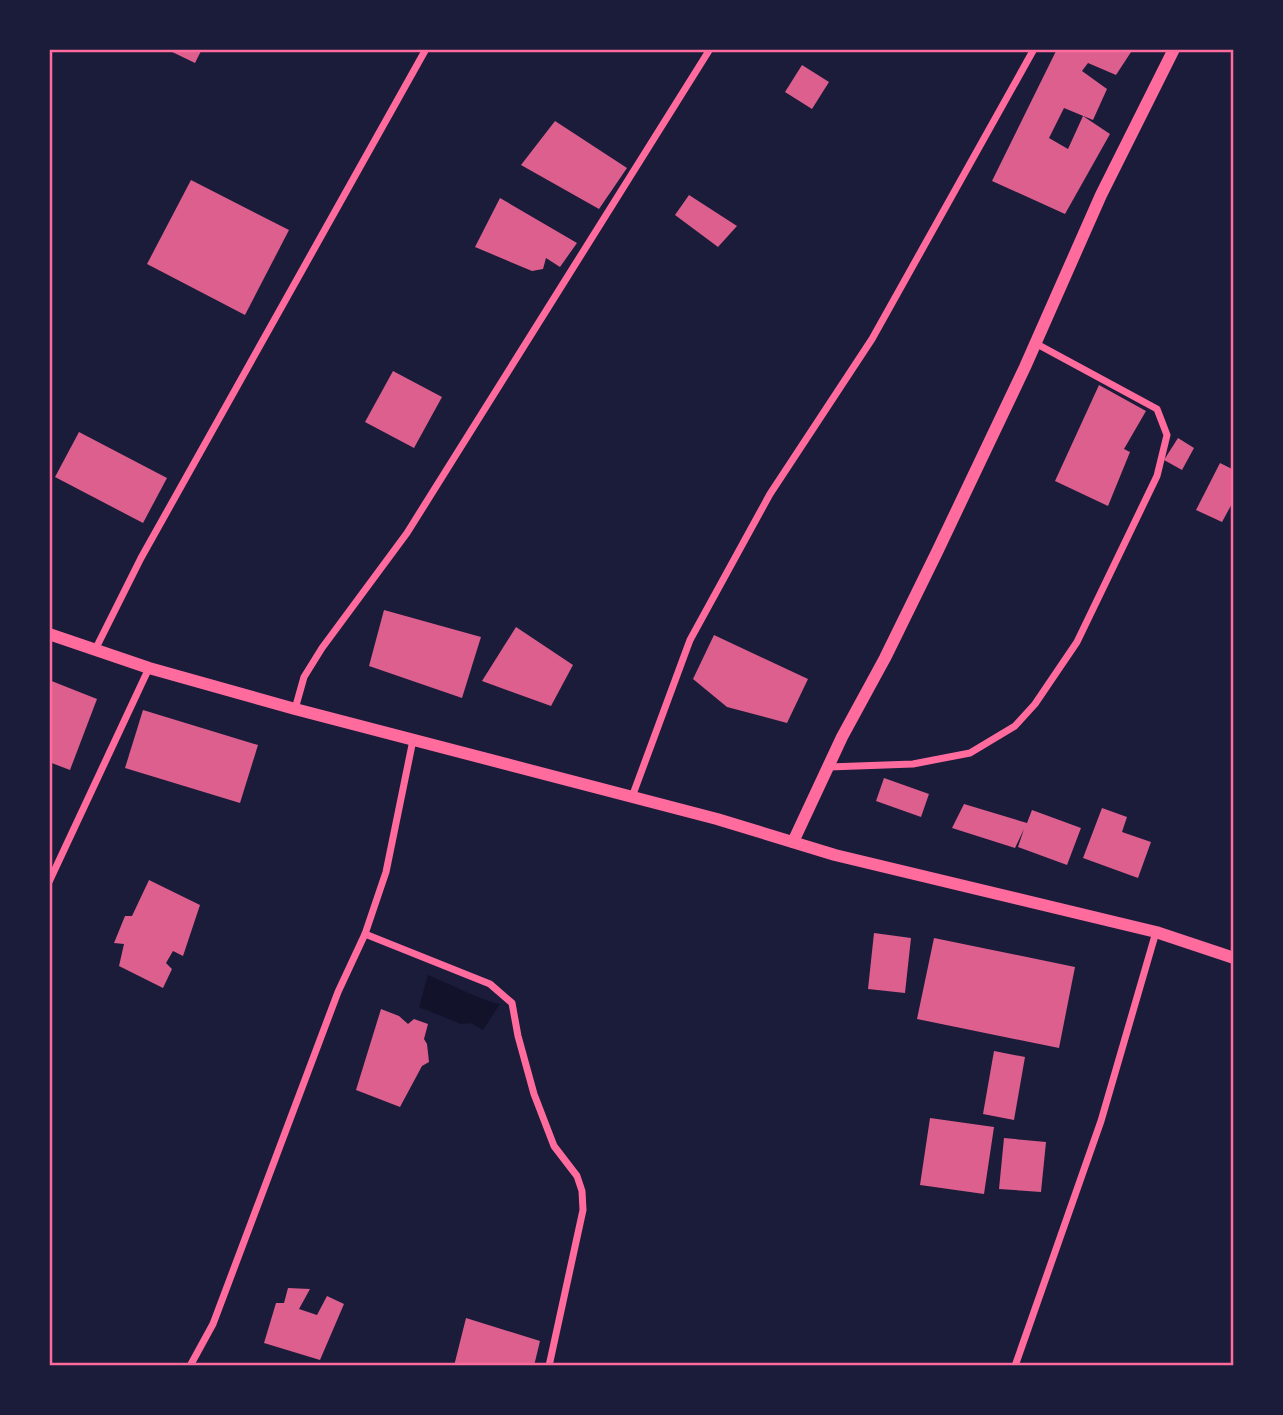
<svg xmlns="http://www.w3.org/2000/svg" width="1283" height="1415" viewBox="0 0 1283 1415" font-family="Mulish,sans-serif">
	<rect width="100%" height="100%" fill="#1b1b3a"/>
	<path fill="#12122b" d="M 428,975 C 451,984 477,999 500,1004 L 483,1030 L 471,1023 L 461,1024 L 419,1007 Z"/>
	<g fill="#dd5f8e">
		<path d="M 166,49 L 202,49 L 195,63 Z"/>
		<path d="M 1057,49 L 1133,49 L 1116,75 L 1088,63 L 1082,71 L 1107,89 L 1093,120 L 1064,108 L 1049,138 L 1068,149 L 1083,116 L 1110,134 L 1065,214 L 992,181 Z"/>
		<path d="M 802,65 L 829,82 L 812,109 L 785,92 Z"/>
		<path d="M 555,121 L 627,168 L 599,209 L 521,165 Z"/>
		<path d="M 191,180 L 289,230 L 245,315 L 147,264 Z"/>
		<path d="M 689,195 L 737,226 L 718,247 L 675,215 Z"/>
		<path d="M 500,198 L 577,243 L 560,267 L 546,258 L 543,269 L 532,271 L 475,247 Z"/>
		<path d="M 393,371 L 442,397 L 414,448 L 365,422 Z"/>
		<path d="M 1099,385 L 1146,411 L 1124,449 L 1130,452 L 1108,506 L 1055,481 Z"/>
		<path d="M 79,432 L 167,478 L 143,523 L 55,477 Z"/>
		<path d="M 1178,438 L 1194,448 L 1182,470 L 1164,460 Z"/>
		<path d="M 1220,463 L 1234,470 L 1234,500 L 1222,522 L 1196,510 Z"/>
		<path d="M 384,610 L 481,637 L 462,698 L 369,666 Z"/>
		<path d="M 516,627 L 573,665 L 551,706 L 482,681 Z"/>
		<path d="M 714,635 L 808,679 L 787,723 L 727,707 L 693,679 Z"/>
		<path d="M 49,680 L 97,699 L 70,770 L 49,762 Z"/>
		<path d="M 143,710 L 258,745 L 240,803 L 125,768 Z"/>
		<path d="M 884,778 L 929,794 L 921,817 L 876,801 Z"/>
		<path d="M 964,804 L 1027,823 L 1032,810 L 1081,828 L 1067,865 L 1018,847 L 1024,829 L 1015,848 L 952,828 Z"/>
		<path d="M 1102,808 L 1127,817 L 1122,832 L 1151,842 L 1138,878 L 1083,858 Z"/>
		<path d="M 149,880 L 200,905 L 183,956 L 173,951 L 166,963 L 172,969 L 163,988 L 119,966 L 124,944 L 114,943 L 125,916 L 132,916 Z"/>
		<path d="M 874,933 L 911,938 L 905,993 L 868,989 Z"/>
		<path d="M 934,938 L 1075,967 L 1059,1048 L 917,1019 Z"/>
		<path d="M 381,1009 L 399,1016 L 408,1024 L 414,1019 L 428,1024 L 424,1039 L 427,1044 L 429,1062 L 422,1066 L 400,1107 L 356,1090 Z"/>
		<path d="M 994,1051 L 1025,1057 L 1014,1120 L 983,1114 Z"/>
		<path d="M 930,1118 L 994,1127 L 984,1194 L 920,1185 Z"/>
		<path d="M 1004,1138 L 1046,1142 L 1041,1192 L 999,1189 Z"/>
		<path d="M 288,1288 L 310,1289 L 299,1309 L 317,1315 L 327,1296 L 344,1304 L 320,1360 L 264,1343 L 276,1303 L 284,1303 Z"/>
		<path d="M 466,1318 L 540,1341 L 534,1366 L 454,1366 Z"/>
	</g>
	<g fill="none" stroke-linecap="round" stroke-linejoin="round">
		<g stroke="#ff6b9d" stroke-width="7">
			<path d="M 95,650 L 141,558 L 426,49"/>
			<path d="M 295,709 L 304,677 L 322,648 L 407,533 L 710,49"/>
			<path d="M 829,767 L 913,764 L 970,753 L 1015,726 L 1035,704 L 1077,642 L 1157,476 L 1167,435 L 1157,409 L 1035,343"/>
			<path d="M 632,797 L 690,640 L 770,494 L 872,339 L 1034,49"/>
			<path d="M 49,882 L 149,668"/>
			<path d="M 365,934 L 490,984 L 512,1003 L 518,1036 L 534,1094 L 554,1146 L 577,1176 L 582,1191 L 583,1210 L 549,1366"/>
			<path d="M 190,1366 L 213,1324 L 338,992 L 365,934 L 386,872 L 413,740"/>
			<path d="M 1015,1366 L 1101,1121 L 1156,932"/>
		</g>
		<g stroke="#ff6b9d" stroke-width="12">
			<path d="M 49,634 L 149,668 L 295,709 L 717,819 L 835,855 L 1156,932 L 1234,958"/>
			<path d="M 793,842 L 842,737 L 885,658 L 937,552 L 1025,367 L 1101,195 L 1174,49"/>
		</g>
	</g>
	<rect width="1283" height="1415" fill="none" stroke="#1b1b3a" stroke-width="102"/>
	<rect x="51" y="51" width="1181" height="1313" fill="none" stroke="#ff6b9d" stroke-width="2.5"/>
</svg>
